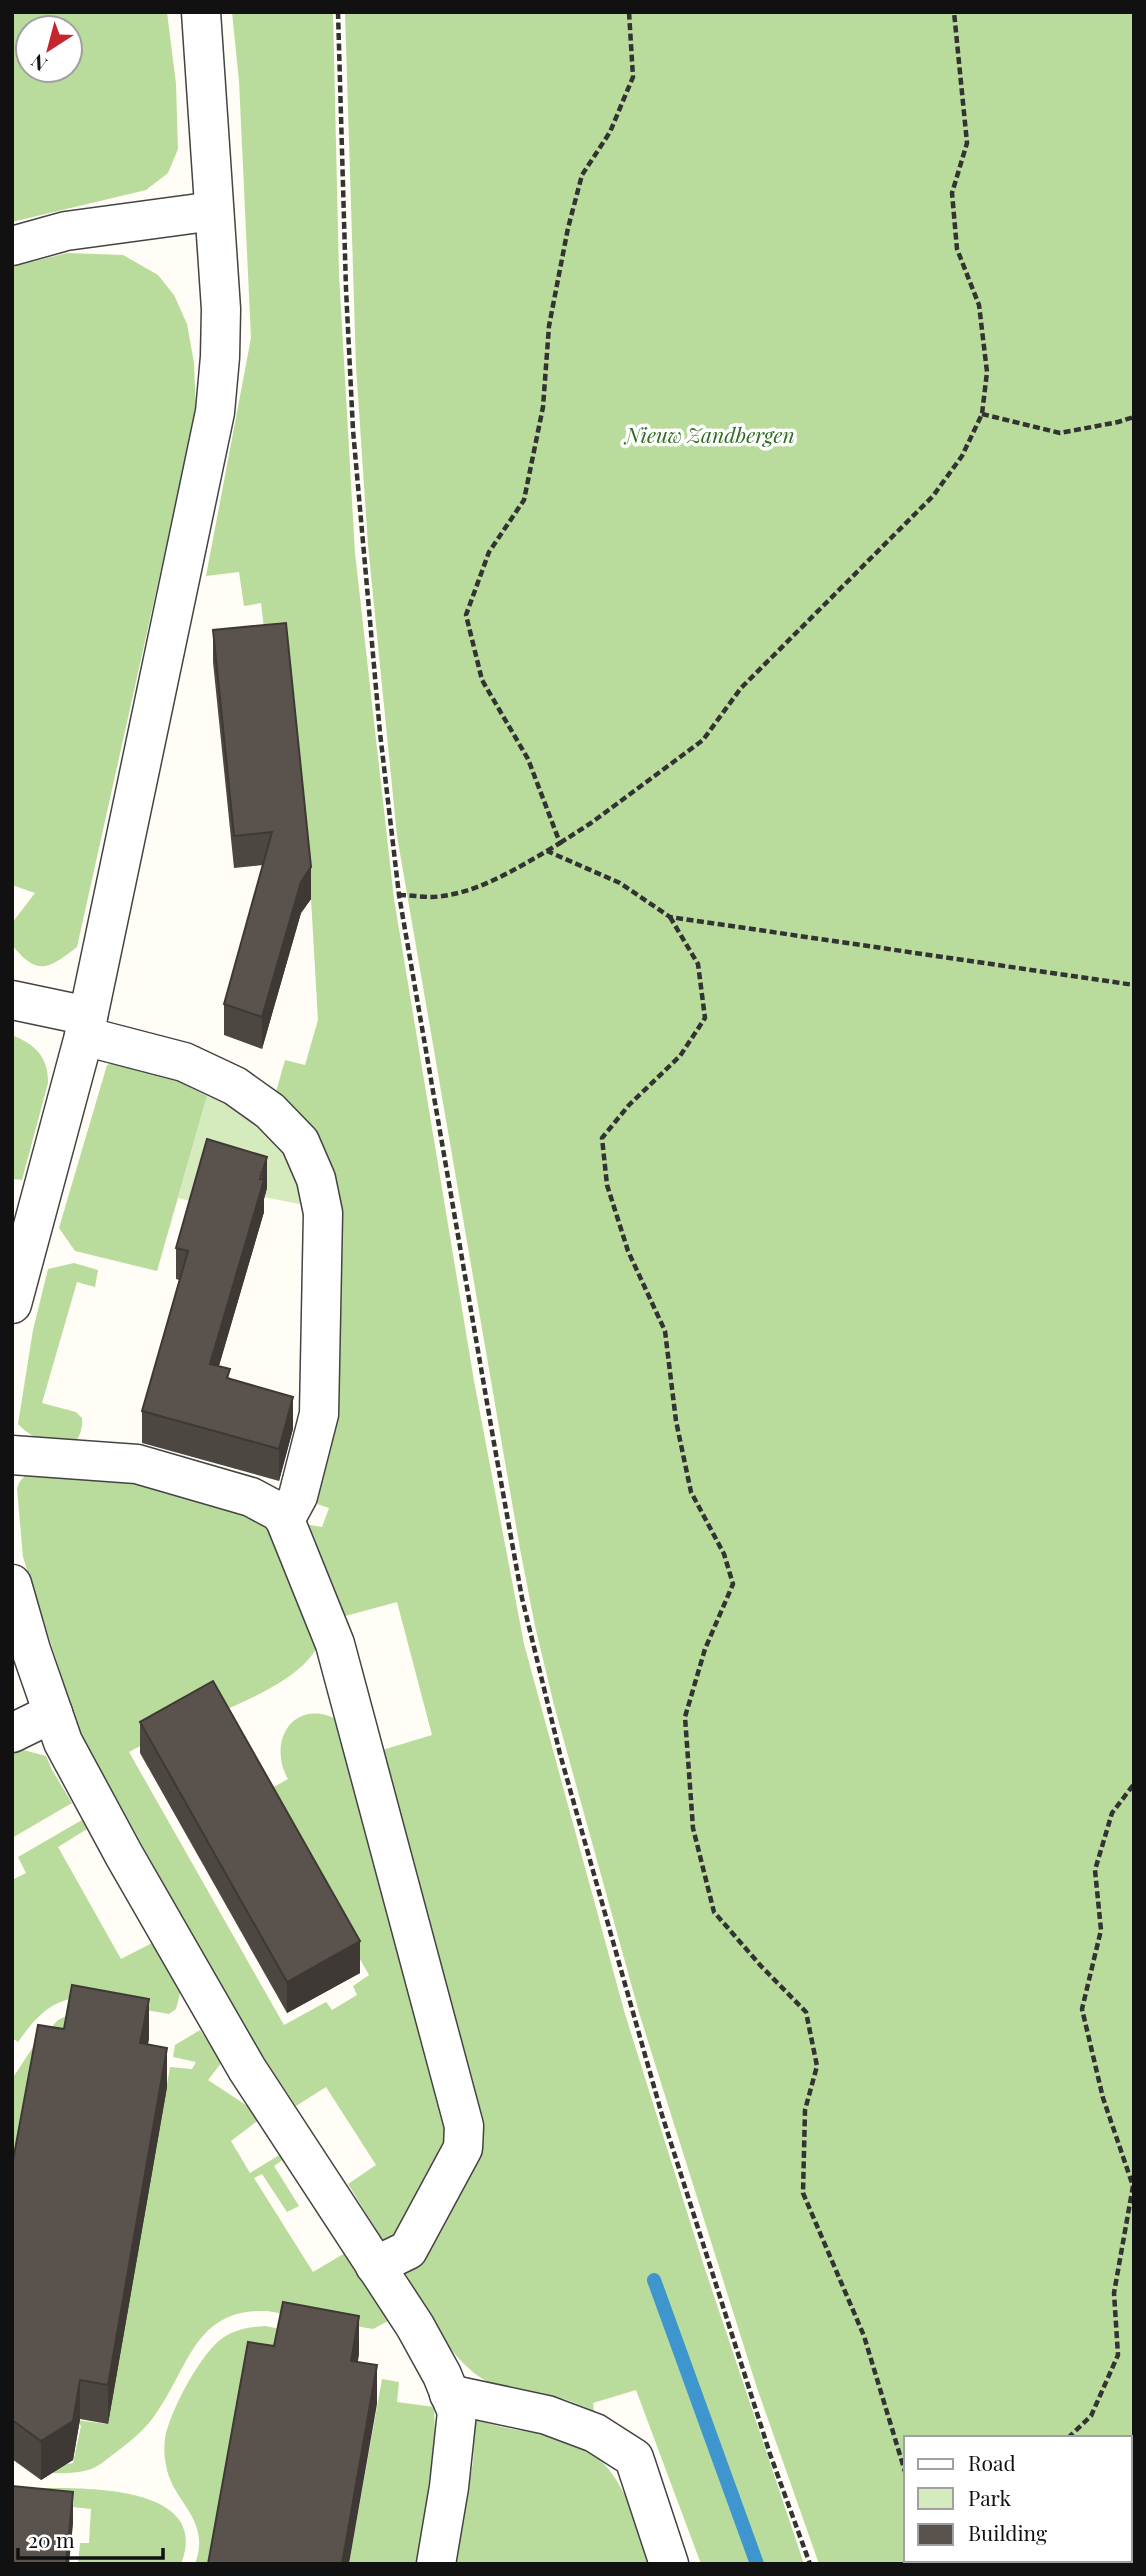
<svg xmlns="http://www.w3.org/2000/svg" width="1146" height="2576" viewBox="0 0 1146 2576" font-family="'Playfair Display',serif">
	<rect width="100%" height="100%" fill="#fffdf5"/>
	<path fill="#d5ebbd" d="M 207,1096 L 226,1103 L 250,1119 L 289,1153 L 304,1205 L 264,1197 L 198,1203 L 178,1198 Z"/>
	<g fill="#b9dc9c" fill-rule="evenodd">
		<path d="M 12,12 L 167,12 L 176,84 L 178,149 L 168,173 L 146,190 L 12,222 ZM 28,28 L 70,28 L 70,70 L 28,70 Z"/>
		<path d="M 232,12 L 333,12 L 339,274 L 355,553 L 394,899 L 474,1381 L 524,1644 L 625,2014 L 703,2263 L 804,2564 L 701,2564 L 636,2390 L 593,2403 L 594,2411 C 584,2407 574,2402 564,2399 C 541,2393 517,2393 495,2385 C 451,2368 426,2308 403,2269 L 481,2140 L 379,1751 L 432,1735 L 397,1602 L 338,1618 L 305,1524 L 322,1527 L 329,1508 L 308,1501 L 337,1238 L 274,1099 L 285,1060 L 305,1065 L 318,1020 L 311,899 L 287,653 L 267,655 L 261,603 L 244,606 L 239,572 L 206,576 L 251,338 L 239,81 Z"/>
		<path d="M 345,12 L 1134,12 L 1134,2564 L 819,2564 L 757,2388 L 640,2016 L 554,1705 L 535,1626 L 520,1549 L 397,836 L 368,545 L 356,366 ZM 906,2438 L 1130,2438 L 1130,2560 L 906,2560 Z"/>
		<path d="M 67,253 L 123,255 L 158,275 L 174,295 L 187,324 L 194,363 L 196,412 L 77,947 C 48,969 38,977 12,945 L 12,923 L 35,893 L 12,885 L 12,267 Z"/>
		<path d="M 12,1035 C 36,1045 48,1057 48,1083 L 22,1180 L 12,1179 Z"/>
		<path d="M 126,1059 L 151,1067 L 207,1096 L 157,1271 L 75,1251 L 59,1228 L 107,1065 Z"/>
		<path d="M 74,1263 L 98,1270 L 95,1287 L 77,1282 L 42,1403 L 76,1412 L 82,1418 C 83,1426 80,1438 74,1443 C 51,1442 35,1442 18,1424 L 33,1330 L 48,1269 Z"/>
		<path d="M 33,1471 L 131,1480 L 266,1519 L 317,1647 C 293,1695 176,1724 129,1752 L 284,2025 L 326,2002 L 332,2010 L 357,1995 L 353,1986 L 369,1975 L 265,1792 L 288,1779 C 267,1742 293,1698 336,1719 L 452,2127 L 400,2239 L 383,2241 L 348,2184 L 376,2165 L 326,2087 L 296,2106 L 242,2025 L 80,1733 L 23,1557 L 17,1489 C 19,1480 24,1476 33,1471 Z"/>
		<path d="M 16,1748 L 46,1756 L 52,1770 L 72,1803 L 12,1838 L 12,1750 Z"/>
		<path d="M 82,1820 L 87,1829 L 58,1847 L 121,1959 L 152,1943 L 180,1993 L 176,2009 L 169,2014 L 76,1998 C 49,2001 33,2021 18,2042 L 12,2038 L 12,1880 L 26,1873 L 18,1857 Z"/>
		<path d="M 72,2013 L 12,2199 L 12,2079 L 33,2047 L 58,2020 Z"/>
		<path d="M 200,2030 L 222,2062 L 208,2080 L 249,2107 L 260,2119 L 231,2141 L 250,2173 L 281,2154 L 284,2159 L 274,2166 L 299,2206 L 287,2212 L 262,2174 L 254,2178 L 313,2272 L 345,2253 L 388,2321 L 373,2329 L 267,2311 C 195,2308 189,2367 157,2412 C 146,2429 131,2441 115,2453 C 107,2459 98,2467 88,2470 C 69,2475 49,2473 29,2471 L 73,2463 L 81,2426 L 76,2420 L 107,2424 L 170,2067 L 192,2069 L 196,2062 L 173,2057 L 175,2045 Z"/>
		<path d="M 265,2326 L 281,2329 L 215,2564 L 195,2564 C 212,2518 172,2503 166,2465 C 164,2456 164,2447 165,2438 C 170,2411 201,2352 224,2337 C 237,2329 250,2327 265,2326 Z"/>
		<path d="M 382,2379 L 399,2382 L 397,2402 L 434,2407 L 436,2456 L 417,2564 L 349,2564 Z"/>
		<path d="M 475,2419 C 501,2429 528,2431 555,2436 C 617,2448 633,2513 652,2564 L 455,2564 L 473,2462 Z"/>
		<path d="M 35,2488 C 79,2488 213,2483 181,2564 L 78,2564 L 80,2543 L 89,2543 L 91,2509 L 34,2503 Z"/>
	</g>
	<g fill="none" stroke-linecap="round" stroke-linejoin="round">
		<path stroke="#3f96cf" stroke-width="14" d="M 654,2280 L 757,2564"/>
		<g stroke="#444" stroke-width="41">
			<g id="minor">
				<path d="M 12,246 L 66,231 L 214,211"/>
				<path d="M 12,1000 L 88,1016"/>
				<path d="M 84,1036 L 184,1062 L 235,1086 L 270,1111 L 300,1142 L 316,1179 L 323,1213 L 319,1414 L 298,1496 L 285,1520"/>
				<path d="M 12,1304 L 84,1036 L 215,412 L 220,357 L 221,309 L 201,12"/>
				<path d="M 12,1455 L 137,1464 L 251,1497 L 279,1512 L 285,1520 L 335,1644 L 464,2126 L 463,2148 L 408,2250 L 375,2266"/>
				<path d="M 12,1584 L 31,1650 L 63,1742 L 124,1855 L 247,2069 L 415,2326 L 442,2375 L 457,2412 L 449,2487 L 436,2564"/>
				<path d="M 12,1733 L 53,1713"/>
				<path d="M 449,2394 L 547,2415 L 595,2433 L 634,2458 L 669,2564"/>
			</g>
		</g>
		<g stroke="#333" stroke-width="4.5" stroke-dasharray="7 3.5" stroke-linecap="butt">
			<path d="M 338,12 L 346,289 L 353,430 L 380,733 L 399,895 L 494,1443 L 522,1598 L 560,1754 L 662,2115 L 770,2454 L 810,2564"/>
			<path d="M 982,414 L 1060,433 L 1118,422 L 1134,417"/>
			<path d="M 560,843 L 591,823 L 703,740 L 741,688 L 933,496 L 962,456 L 982,414 L 987,372 L 979,305 L 957,249 L 952,193 L 967,143 L 954,12"/>
			<path d="M 547,851 L 560,843 L 528,759 L 482,680 L 466,615 L 489,552 L 524,500 L 543,407 L 549,326 L 568,228 L 582,175 L 610,132 L 633,77 L 629,12"/>
			<path d="M 399,895 C 410,895 421,897 432,897 C 474,895 512,871 547,851 L 620,883 L 670,917 L 1134,985"/>
			<path d="M 670,917 L 698,964 L 705,1018 L 680,1056 L 629,1105 L 602,1138 L 607,1185 L 628,1251 L 665,1331 L 676,1421 L 691,1492 L 724,1554 L 733,1584 L 705,1649 L 685,1717 L 693,1828 L 714,1912 L 761,1966 L 806,2012 L 817,2066 L 805,2110 L 803,2193 L 864,2336 L 906,2475"/>
			<path d="M 1068,2438 L 1091,2416 L 1118,2355 L 1114,2293 L 1133,2186 L 1103,2098 L 1082,2009 L 1101,1930 L 1095,1870 L 1112,1813 L 1134,1784"/>
			<path d="M 934,2560 L 935,2564"/>
		</g>
		<use href="#minor" stroke="#fff" stroke-width="38"/>
	</g>
	<g fill="#4d4742">
		<path d="M 213,630 L 311,899 L 301,913 L 262,1049 L 224,1035 L 224,1004 L 263,865 L 234,868 L 213,662 Z"/>
		<path d="M 267,1188 L 264,1199 L 264,1212 L 219,1366 L 230,1379 L 293,1429 L 279,1481 L 142,1443 L 142,1411 L 179,1280 L 176,1279 L 176,1248 Z"/>
		<path d="M 140,1722 L 360,1973 L 287,2013 L 140,1753 Z"/>
		<path d="M 64,2029 L 149,2038 L 148,2045 L 167,2087 L 108,2424 L 80,2419 L 73,2460 L 41,2480 L 12,2459 L 12,2166 Z"/>
	</g>
	<g fill="#3f3936">
		<path d="M 311,867 L 311,899 L 301,913 L 262,1049 L 262,1017 L 301,882 Z"/>
		<path d="M 267,1157 L 267,1188 L 264,1199 L 264,1212 L 210,1396 L 210,1364 Z"/>
		<path d="M 293,1397 L 293,1429 L 279,1481 L 279,1449 Z"/>
		<path d="M 360,1941 L 360,1973 L 287,2013 L 287,1982 Z"/>
		<path d="M 149,1999 L 149,2038 L 140,2082 L 140,2043 Z"/>
		<path d="M 167,2048 L 167,2087 L 108,2424 L 108,2385 Z"/>
		<path d="M 359,2316 L 359,2355 L 351,2400 L 351,2361 Z"/>
		<path d="M 377,2365 L 377,2404 L 349,2564 L 342,2564 Z"/>
		<path d="M 80,2380 L 80,2419 L 73,2460 L 41,2480 L 41,2441 Z"/>
		<path d="M 73,2492 L 73,2524 L 69,2564 L 66,2564 Z"/>
	</g>
	<g fill="#5a524d" stroke="#3f3936" stroke-width="2">
		<path d="M 286,623 L 311,867 L 301,882 L 262,1017 L 224,1004 L 272,832 L 234,836 L 213,630 Z"/>
		<path d="M 207,1139 L 267,1157 L 260,1179 L 264,1180 L 210,1364 L 230,1369 L 227,1378 L 293,1397 L 279,1449 L 142,1411 L 188,1251 L 176,1248 Z"/>
		<path d="M 213,1681 L 360,1941 L 287,1982 L 140,1722 Z"/>
		<path d="M 72,1985 L 149,1999 L 140,2043 L 167,2048 L 108,2385 L 80,2380 L 73,2421 L 41,2441 L 12,2420 L 12,2166 L 38,2025 L 64,2029 Z"/>
		<path d="M 283,2302 L 359,2316 L 351,2361 L 377,2365 L 342,2564 L 208,2564 L 248,2342 L 274,2346 Z"/>
		<path d="M 12,2486 L 73,2492 L 66,2564 L 12,2564 Z"/>
	</g>
	<g text-anchor="middle" stroke-width="7" stroke-linejoin="round" paint-order="stroke">
		<g font-size="21" font-style="italic" fill="#2f6b1f" stroke="#fff">
			<text x="710" y="443">Nieuw Zandbergen</text>
		</g>
	</g>
	<rect width="1146" height="2576" fill="none" stroke="#111111" stroke-width="28"/>
	<rect x="904" y="2436" width="228" height="126" fill="#ffffff" stroke="#a0a0a0" stroke-width="2"/>
	<rect x="918" y="2459" width="35" height="10" fill="#ffffff" stroke="#a0a0a0" stroke-width="2"/>
	<text x="968" y="2471" font-size="21" fill="#111111">Road</text>
	<rect x="918" y="2488" width="35" height="21" fill="#d5ebbd" stroke="#a0a0a0" stroke-width="2"/>
	<text x="968" y="2506" font-size="21" fill="#111111">Park</text>
	<rect x="918" y="2524" width="35" height="21" fill="#5a524d" stroke="#a0a0a0" stroke-width="2"/>
	<text x="968" y="2541" font-size="21" fill="#111111">Building</text>
	<g transform="translate(49 49) rotate(216)"><circle r="33" fill="#ffffff" stroke="#a0a0a0" stroke-width="2"/>
	<path d="M0-5L12 26L0 18L-12 26Z" fill="#c4262e"/>
	<text y="-10" font-size="19" font-weight="bold" text-anchor="middle" fill="#111111">N</text>
	</g>
	<path d="M18 2548v10h145v-10" fill="none" stroke="#111111" stroke-width="3.5"/>
	<text x="28" y="2548" font-size="21" fill="#111111" stroke="#ffffff" stroke-width="5" paint-order="stroke">20 m</text>
</svg>
